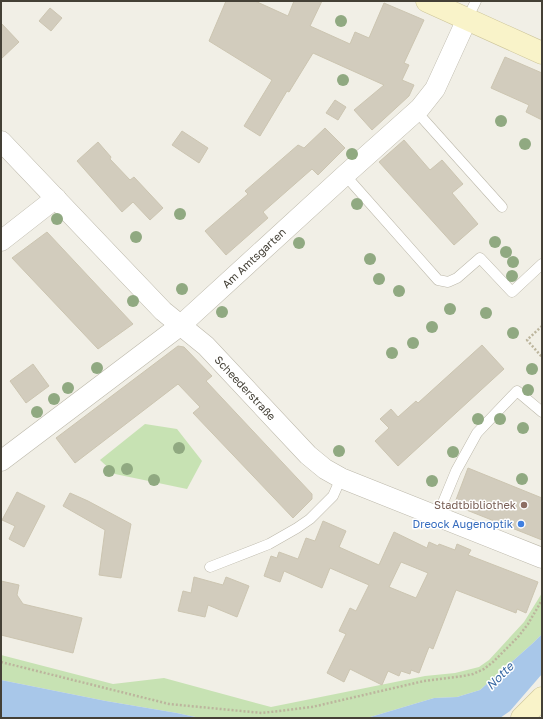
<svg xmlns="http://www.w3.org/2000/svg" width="543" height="719" viewBox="0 0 543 719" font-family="'Golos Text',sans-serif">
	<rect width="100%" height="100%" fill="#f1efe6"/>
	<g fill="#c7e2b3">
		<path d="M 145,424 L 177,429 L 202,461 L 187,489 L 115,474 L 100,460 Z"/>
		<path d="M 542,593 L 542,634 L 533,643 L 480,690 L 457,697 L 434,698 L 367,718 L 200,718 L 177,713 L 106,701 L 1,680 L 1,655 L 113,684 L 164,678 L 271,707 L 425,676 L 455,673 L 479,667 L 489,660 L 524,622 Z"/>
	</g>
	<g fill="#a8c7e9">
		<path d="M 542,634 L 542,674 L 510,711 L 500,718 L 367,718 L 434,698 L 457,697 L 480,690 L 533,643 Z"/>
		<path d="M 1,680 L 106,701 L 177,713 L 200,718 L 1,718 Z"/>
	</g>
	<g fill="#d2ccbd" stroke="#ccc5b1" fill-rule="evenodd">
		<path d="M 226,1 L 255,1 L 288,16 L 294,1 L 322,1 L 310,26 L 350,44 L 355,32 L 369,38 L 384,3 L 424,20 L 404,63 L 409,65 L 402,80 L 414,85 L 409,96 L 372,130 L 354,110 L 384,85 L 313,53 L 289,92 L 287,91 L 260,136 L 244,126 L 272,80 L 209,41 Z"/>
		<path d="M 50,8 L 62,18 L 51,31 L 39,21 Z"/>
		<path d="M 1,23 L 19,42 L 1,59 Z"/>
		<path d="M 505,57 L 542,73 L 542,120 L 526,112 L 529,105 L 491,88 Z"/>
		<path d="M 335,100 L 346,107 L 338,120 L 326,113 Z"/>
		<path d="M 325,128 L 345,148 L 318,175 L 312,169 L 263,212 L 268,218 L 226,255 L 205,231 L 248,194 L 245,191 L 298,145 L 304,148 Z"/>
		<path d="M 182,131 L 208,148 L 199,163 L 172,145 Z"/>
		<path d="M 404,140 L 430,170 L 442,160 L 463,184 L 452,193 L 478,224 L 454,245 L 379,162 Z"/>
		<path d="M 98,142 L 111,157 L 110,159 L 130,180 L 134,177 L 163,208 L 150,220 L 133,202 L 122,212 L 77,161 Z"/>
		<path d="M 47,232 L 133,324 L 98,349 L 12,258 Z"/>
		<path d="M 482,345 L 504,369 L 398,466 L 375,441 L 389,428 L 380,419 L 391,409 L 398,417 L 416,401 L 418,403 Z"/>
		<path d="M 178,346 L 184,347 L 212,376 L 206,381 L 312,494 L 312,499 L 293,518 L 193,413 L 200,407 L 178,384 L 75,463 L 56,438 Z"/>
		<path d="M 33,364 L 49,386 L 26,403 L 10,381 Z"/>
		<path d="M 468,468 L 542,498 L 542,540 L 454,505 Z"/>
		<path d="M 17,492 L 45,506 L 24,547 L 9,539 L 15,526 L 2,520 Z"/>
		<path d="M 70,493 L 88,501 L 131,524 L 121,578 L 99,575 L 105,530 L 63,506 Z"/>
		<path d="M 323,521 L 346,531 L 339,547 L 379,565 L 394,532 L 427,548 L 429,542 L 438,546 L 439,544 L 455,550 L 457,544 L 471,550 L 468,555 L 538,582 L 526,613 L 517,609 L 516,613 L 456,590 L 433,649 L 429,647 L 419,673 L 411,670 L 410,674 L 401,671 L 399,676 L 388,671 L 382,685 L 350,669 L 344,682 L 327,673 L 346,634 L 339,631 L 350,608 L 356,611 L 369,585 L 330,568 L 322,588 L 284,571 L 280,582 L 264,576 L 271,556 L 277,558 L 279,552 L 298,559 L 306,538 L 315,541 ZM 401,562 L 428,573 L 416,598 L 389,587 Z"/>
		<path d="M 194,577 L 223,585 L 226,577 L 249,586 L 237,617 L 208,605 L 205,617 L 178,611 L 183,591 L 191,593 Z"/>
		<path d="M 1,581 L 19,585 L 17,595 L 23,604 L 82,618 L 73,653 L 1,635 Z"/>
	</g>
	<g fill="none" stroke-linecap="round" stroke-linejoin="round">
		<g stroke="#bcb8aa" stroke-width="11">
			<g id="service">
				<path d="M 467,19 L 476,1"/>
				<path d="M 416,111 L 502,207"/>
				<path d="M 345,175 L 438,280 L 448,282 L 457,278 L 480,258 L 512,292 L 542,264"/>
				<path d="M 437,517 L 456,471 L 477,433 L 517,391 L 542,412"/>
				<path d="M 210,567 L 269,544 L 297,528 L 310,519 L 333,496 L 341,478"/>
			</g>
		</g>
		<g stroke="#bcb8aa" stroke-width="21">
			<g id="minor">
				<path d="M 1,141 L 163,311 L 206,346 L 308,455 L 325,469 L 341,478 L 542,558"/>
				<path d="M 1,241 L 56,198"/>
				<path d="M 1,461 L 181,325 L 345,175 L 420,108 L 435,89 L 467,19"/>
			</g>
		</g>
		<g stroke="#cdc59a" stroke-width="23">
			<g id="secondary">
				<path d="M 427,1 L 542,53"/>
				<path d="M 522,718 L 542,698"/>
			</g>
		</g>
		<g stroke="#bcb59d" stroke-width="2.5" stroke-dasharray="2 2" stroke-linecap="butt">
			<path d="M 542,326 L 527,340 L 542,357"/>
			<path d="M 1,662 L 169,704 L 262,713 L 312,707 L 424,681 L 463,676 L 473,674 L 484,669 L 493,662 L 518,637 L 528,624 L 542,600"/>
		</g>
		<use href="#service" stroke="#fff" stroke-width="10"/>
		<use href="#minor" stroke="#fff" stroke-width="20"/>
		<use href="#secondary" stroke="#f9f3c9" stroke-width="22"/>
	</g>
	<g fill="#90a981">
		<circle cx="341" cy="21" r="6"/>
		<circle cx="343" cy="80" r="6"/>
		<circle cx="501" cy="121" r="6"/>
		<circle cx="525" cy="144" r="6"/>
		<circle cx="352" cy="154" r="6"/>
		<circle cx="357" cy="204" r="6"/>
		<circle cx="180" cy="214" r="6"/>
		<circle cx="57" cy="219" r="6"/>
		<circle cx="136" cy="237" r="6"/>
		<circle cx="495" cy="242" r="6"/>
		<circle cx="299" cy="243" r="6"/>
		<circle cx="506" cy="252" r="6"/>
		<circle cx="370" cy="259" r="6"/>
		<circle cx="513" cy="262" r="6"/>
		<circle cx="512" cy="276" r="6"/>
		<circle cx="379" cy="279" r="6"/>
		<circle cx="182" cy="289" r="6"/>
		<circle cx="399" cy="291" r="6"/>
		<circle cx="133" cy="301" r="6"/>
		<circle cx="450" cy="309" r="6"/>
		<circle cx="222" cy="312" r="6"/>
		<circle cx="486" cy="313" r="6"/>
		<circle cx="432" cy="327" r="6"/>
		<circle cx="513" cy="333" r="6"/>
		<circle cx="413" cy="343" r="6"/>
		<circle cx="392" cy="353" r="6"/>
		<circle cx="97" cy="368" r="6"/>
		<circle cx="532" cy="369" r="6"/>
		<circle cx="68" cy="388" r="6"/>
		<circle cx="528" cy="390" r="6"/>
		<circle cx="54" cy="399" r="6"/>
		<circle cx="37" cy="412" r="6"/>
		<circle cx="478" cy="419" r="6"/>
		<circle cx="500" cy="419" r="6"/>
		<circle cx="523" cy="428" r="6"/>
		<circle cx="179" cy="448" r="6"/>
		<circle cx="339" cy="451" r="6"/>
		<circle cx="453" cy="452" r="6"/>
		<circle cx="127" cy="469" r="6"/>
		<circle cx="109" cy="471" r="6"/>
		<circle cx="522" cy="479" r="6"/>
		<circle cx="154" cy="480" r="6"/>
		<circle cx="432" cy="481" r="6"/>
	</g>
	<circle fill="#8d6e63" stroke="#fff" stroke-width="1.5" cx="524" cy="505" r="4"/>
	<circle fill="#3f7fe0" stroke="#fff" stroke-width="1.5" cx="521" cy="524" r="4"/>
	<g text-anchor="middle" stroke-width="3" stroke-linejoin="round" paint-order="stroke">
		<g font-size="11" fill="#444036" stroke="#fff">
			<text transform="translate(254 258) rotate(-43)" y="4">Am Amtsgarten</text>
			<text transform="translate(245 388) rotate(47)" y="4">Scheederstraße</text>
		</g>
		<g font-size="11" fill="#785e54" stroke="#fff" text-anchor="end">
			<text x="516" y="509">Stadtbibliothek</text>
		</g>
		<g font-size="11" fill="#366cbe" stroke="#fff" text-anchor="end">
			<text x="513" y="528">Dreock Augenoptik</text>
		</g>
		<g font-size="12" font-style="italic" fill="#3a6ba5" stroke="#fff">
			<text transform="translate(500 676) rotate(-45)" y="4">Notte</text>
		</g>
	</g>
	<rect width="543" height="719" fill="none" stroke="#444036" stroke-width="4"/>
</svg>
